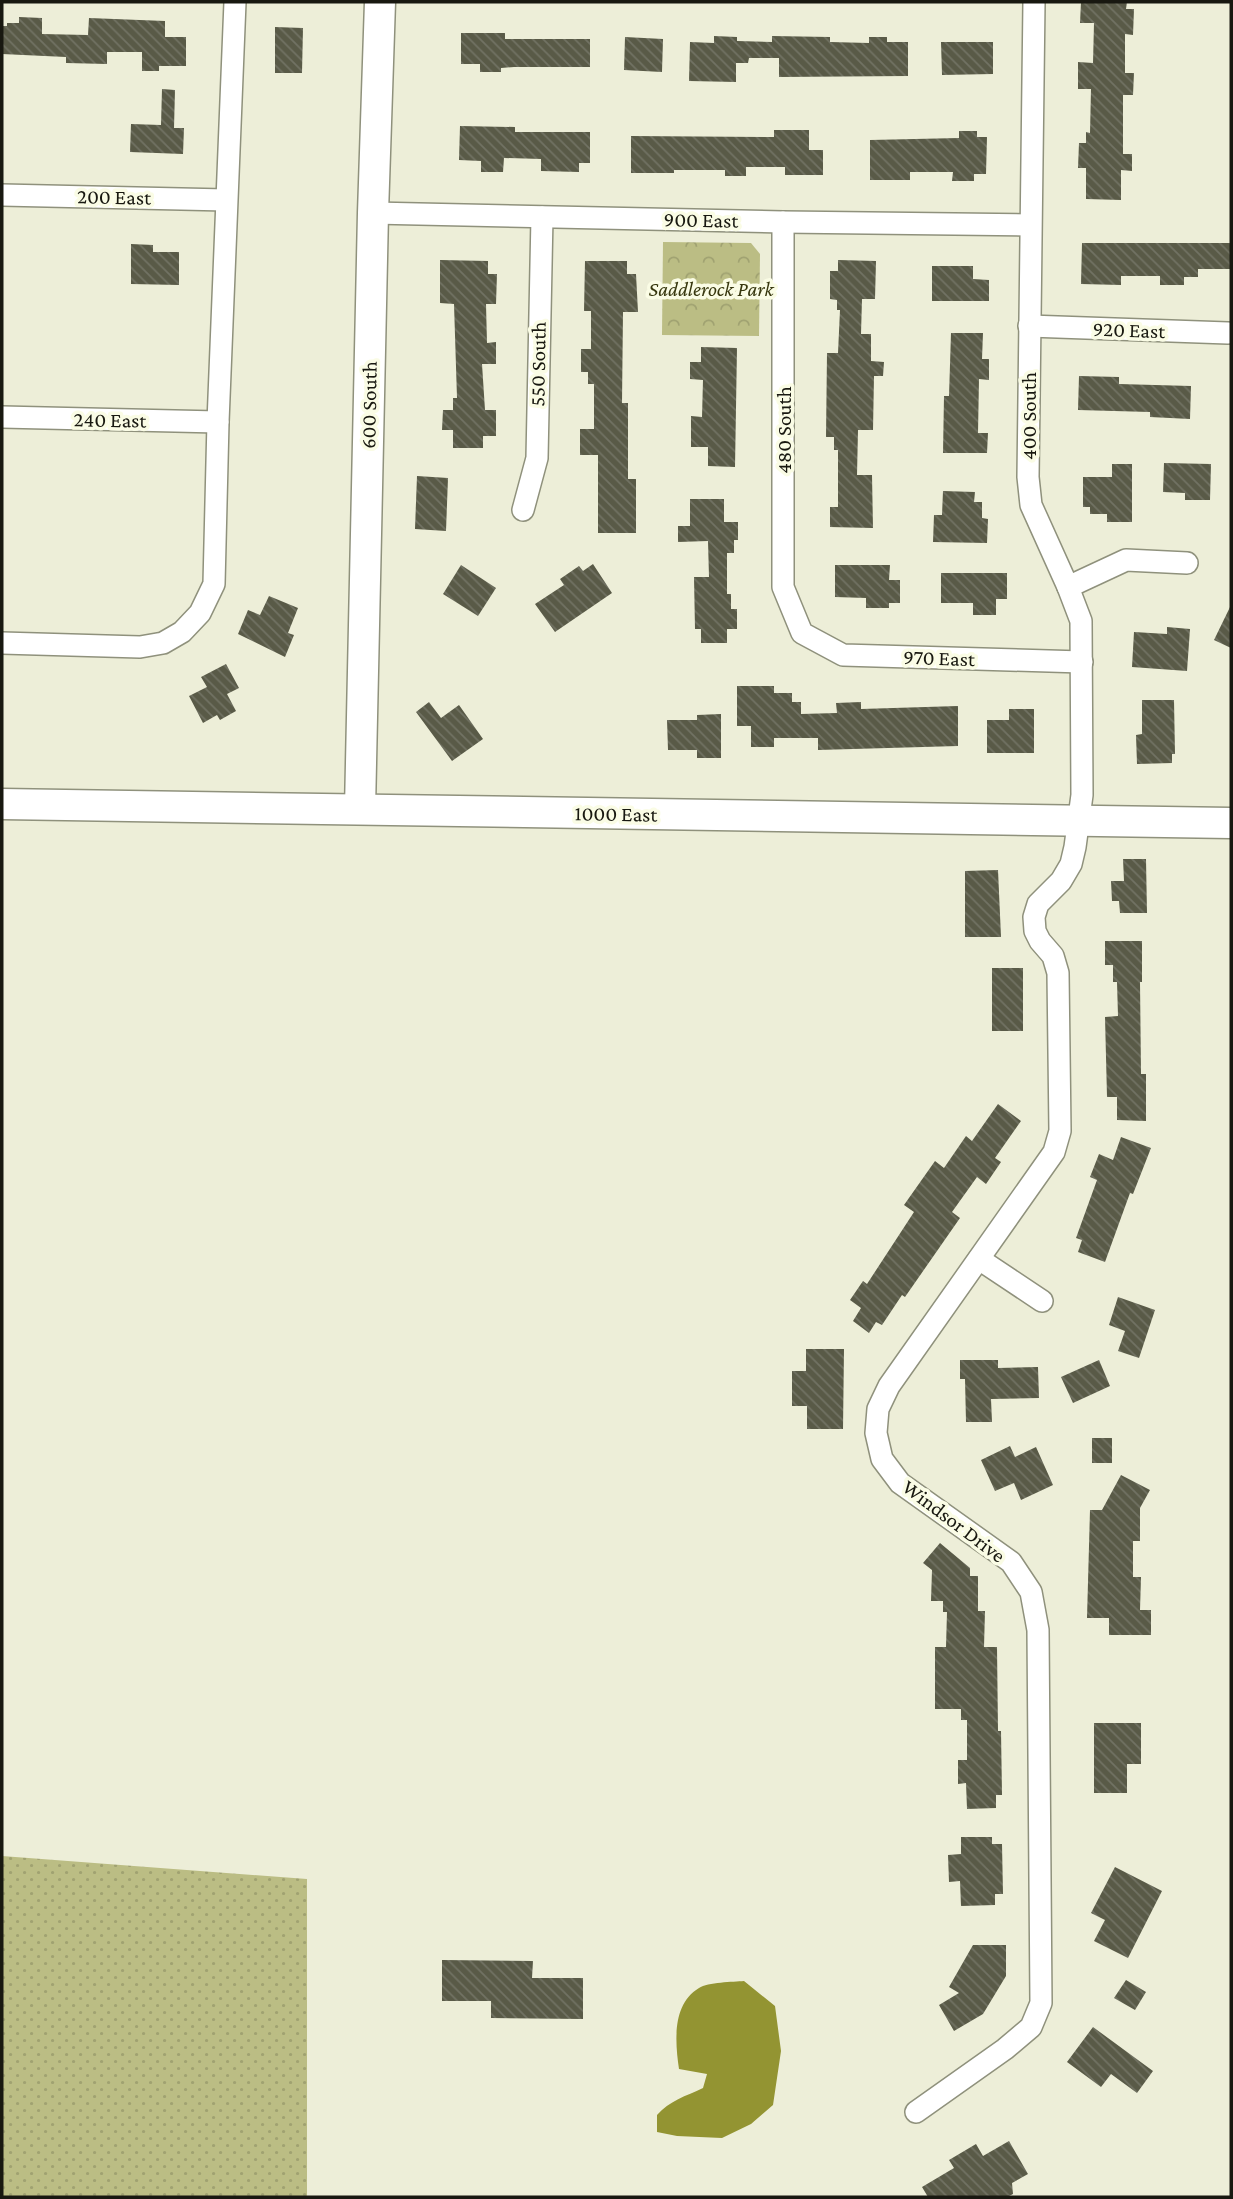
<svg xmlns="http://www.w3.org/2000/svg" width="1233" height="2199" viewBox="0 0 1233 2199" font-family="'Crimson Pro',serif">
	<defs>
		<pattern id="grass-dots" width="8" height="8" patternUnits="userSpaceOnUse" patternTransform="scale(1.75)"><rect width="8" height="8" fill="#bbbd84"/><path d="M2 2h.1M6 6h.1" fill="none" stroke="#a0a271" stroke-width="1.8" stroke-linecap="round"/></pattern>
		<pattern id="forest-crowns" width="20" height="18" patternUnits="userSpaceOnUse" patternTransform="scale(1.75)"><rect width="20" height="18" fill="#bbbd84"/><path d="M2 6a3 3 0 1 1 6 0M12 15a3 3 0 1 1 6 0" fill="none" stroke="#a0a271"/></pattern>
		<pattern id="building-back-hatch" width="6" height="6" patternUnits="userSpaceOnUse" patternTransform="scale(1.75)"><rect width="6" height="6" fill="#595a47"/><path d="M-1 5l2 2M0 0l6 6M5-1l2 2" fill="none" stroke="#717263"/></pattern>
	</defs>
	<rect width="100%" height="100%" fill="#edeed8"/>
	<path fill="url(#grass-dots)" d="M 2,1856 L 307,1879 L 307,2197 L 2,2197 Z"/>
	<path fill="url(#forest-crowns)" d="M 663,242 L 751,243 L 760,254 L 759,336 L 662,335 Z"/>
	<path fill="#939432" d="M 744,1981 L 775,2006 L 781,2051 L 773,2105 L 751,2124 L 722,2138 L 677,2136 L 657,2132 L 657,2115 C 669,2101 686,2096 703,2088 L 707,2074 L 679,2069 C 675,2042 672,2004 699,1988 C 708,1982 733,1982 744,1981 Z"/>
	<g fill="url(#building-back-hatch)">
		<path d="M 1081,2 L 1127,2 L 1126,9 L 1134,9 L 1133,35 L 1125,34 L 1125,73 L 1134,73 L 1133,95 L 1123,95 L 1123,154 L 1132,154 L 1132,171 L 1121,170 L 1121,200 L 1086,199 L 1086,168 L 1078,168 L 1079,143 L 1086,143 L 1086,132 L 1090,133 L 1091,89 L 1078,89 L 1078,62 L 1093,63 L 1094,23 L 1080,23 Z"/>
		<path d="M 19,17 L 42,18 L 42,34 L 88,35 L 89,18 L 165,21 L 165,37 L 186,37 L 186,66 L 159,66 L 159,71 L 142,71 L 142,52 L 107,52 L 107,64 L 66,63 L 66,57 L 2,54 L 2,26 L 7,26 L 7,23 L 19,23 Z"/>
		<path d="M 275,27 L 303,28 L 302,73 L 275,73 Z"/>
		<path d="M 461,33 L 505,33 L 505,39 L 590,39 L 590,67 L 514,67 L 501,68 L 501,72 L 480,72 L 480,64 L 461,64 Z"/>
		<path d="M 714,36 L 737,37 L 737,41 L 772,42 L 772,36 L 830,37 L 830,42 L 869,43 L 869,37 L 887,37 L 887,42 L 908,42 L 908,76 L 779,77 L 779,58 L 749,58 L 748,63 L 736,63 L 736,82 L 689,81 L 690,42 L 714,43 Z"/>
		<path d="M 625,37 L 663,39 L 662,72 L 624,70 Z"/>
		<path d="M 941,42 L 993,42 L 993,74 L 942,75 Z"/>
		<path d="M 162,89 L 175,90 L 174,128 L 184,128 L 183,154 L 130,152 L 131,124 L 161,125 Z"/>
		<path d="M 460,126 L 515,127 L 515,132 L 590,132 L 590,163 L 579,163 L 579,172 L 541,171 L 541,159 L 504,158 L 503,172 L 481,172 L 481,161 L 459,160 Z"/>
		<path d="M 774,130 L 809,130 L 809,150 L 823,150 L 823,175 L 785,175 L 785,167 L 746,167 L 746,176 L 725,176 L 725,170 L 674,170 L 674,173 L 631,173 L 631,136 L 774,137 Z"/>
		<path d="M 959,131 L 977,131 L 977,137 L 987,137 L 986,174 L 974,174 L 974,181 L 952,181 L 953,172 L 910,172 L 910,180 L 870,180 L 870,140 L 959,138 Z"/>
		<path d="M 1082,243 L 1231,243 L 1231,269 L 1198,269 L 1198,277 L 1184,277 L 1184,285 L 1160,285 L 1160,276 L 1121,276 L 1121,285 L 1081,284 Z"/>
		<path d="M 131,244 L 153,245 L 153,252 L 179,252 L 179,285 L 131,284 Z"/>
		<path d="M 440,260 L 488,261 L 488,274 L 497,274 L 496,304 L 486,304 L 487,343 L 496,342 L 496,364 L 482,364 L 485,410 L 496,410 L 496,436 L 483,436 L 483,448 L 453,448 L 453,430 L 442,430 L 443,410 L 453,410 L 453,398 L 457,398 L 454,304 L 440,303 Z"/>
		<path d="M 838,260 L 876,261 L 875,299 L 862,299 L 861,334 L 871,334 L 871,361 L 884,362 L 883,376 L 874,376 L 873,430 L 858,430 L 857,475 L 872,475 L 873,528 L 830,527 L 830,507 L 838,507 L 838,450 L 834,450 L 834,437 L 826,437 L 827,353 L 838,353 L 840,310 L 837,310 L 837,300 L 830,299 L 830,271 L 838,271 Z"/>
		<path d="M 585,261 L 627,261 L 627,274 L 636,274 L 638,312 L 623,312 L 622,403 L 628,403 L 628,479 L 636,479 L 636,533 L 598,533 L 598,455 L 580,455 L 580,429 L 594,429 L 594,384 L 588,384 L 588,372 L 581,372 L 581,349 L 591,349 L 591,311 L 584,311 Z"/>
		<path d="M 932,266 L 973,266 L 973,279 L 989,280 L 989,301 L 932,301 Z"/>
		<path d="M 951,333 L 983,333 L 982,359 L 989,359 L 989,380 L 979,379 L 978,433 L 988,433 L 987,453 L 943,453 L 944,396 L 949,396 Z"/>
		<path d="M 701,347 L 737,348 L 735,467 L 708,466 L 708,447 L 691,447 L 691,416 L 702,417 L 703,380 L 690,379 L 690,362 L 701,362 Z"/>
		<path d="M 1079,376 L 1119,377 L 1119,384 L 1191,386 L 1190,419 L 1150,417 L 1150,412 L 1078,410 Z"/>
		<path d="M 1164,463 L 1211,464 L 1210,500 L 1185,500 L 1185,493 L 1163,492 Z"/>
		<path d="M 1112,464 L 1132,464 L 1132,522 L 1107,522 L 1107,514 L 1090,514 L 1090,507 L 1083,507 L 1083,477 L 1112,477 Z"/>
		<path d="M 417,476 L 448,478 L 446,531 L 415,529 Z"/>
		<path d="M 943,491 L 975,492 L 974,502 L 982,502 L 982,518 L 988,519 L 987,543 L 933,542 L 934,515 L 942,515 Z"/>
		<path d="M 690,499 L 724,499 L 724,522 L 738,522 L 738,540 L 734,540 L 734,553 L 727,553 L 727,594 L 731,594 L 731,609 L 737,609 L 737,629 L 727,629 L 727,643 L 701,643 L 701,629 L 695,629 L 694,577 L 709,577 L 708,541 L 678,542 L 678,526 L 690,526 Z"/>
		<path d="M 593,564 L 612,593 L 555,632 L 535,604 L 564,585 L 560,579 L 579,566 L 583,571 Z"/>
		<path d="M 461,565 L 496,588 L 478,616 L 443,594 Z"/>
		<path d="M 835,565 L 890,565 L 889,580 L 900,580 L 900,603 L 889,603 L 889,608 L 866,608 L 866,598 L 835,597 Z"/>
		<path d="M 941,573 L 1007,573 L 1007,599 L 996,599 L 996,615 L 973,615 L 973,603 L 941,603 Z"/>
		<path d="M 269,596 L 298,608 L 288,633 L 294,635 L 285,657 L 238,634 L 248,610 L 260,615 Z"/>
		<path d="M 1231,605 L 1231,648 L 1214,640 Z"/>
		<path d="M 1167,627 L 1190,629 L 1187,671 L 1132,667 L 1134,632 L 1167,634 Z"/>
		<path d="M 226,664 L 239,688 L 227,694 L 236,711 L 220,720 L 217,715 L 203,723 L 189,696 L 207,687 L 201,677 Z"/>
		<path d="M 737,686 L 774,686 L 774,693 L 792,693 L 792,702 L 801,702 L 801,714 L 837,713 L 836,703 L 861,702 L 861,709 L 958,706 L 958,746 L 818,750 L 818,738 L 774,738 L 774,747 L 751,747 L 751,726 L 737,726 Z"/>
		<path d="M 1142,700 L 1174,700 L 1175,754 L 1172,754 L 1172,763 L 1137,764 L 1136,735 L 1142,734 Z"/>
		<path d="M 429,702 L 441,718 L 459,705 L 483,739 L 452,761 L 416,712 Z"/>
		<path d="M 1009,709 L 1034,709 L 1034,753 L 987,753 L 987,720 L 1009,720 Z"/>
		<path d="M 721,714 L 721,758 L 697,758 L 697,750 L 668,750 L 667,720 L 697,720 L 697,715 Z"/>
		<path d="M 1123,859 L 1146,859 L 1147,913 L 1120,913 L 1119,901 L 1112,901 L 1111,881 L 1124,881 Z"/>
		<path d="M 998,870 L 1001,937 L 965,937 L 965,871 Z"/>
		<path d="M 1105,941 L 1142,941 L 1142,982 L 1140,982 L 1141,1074 L 1146,1074 L 1146,1121 L 1117,1120 L 1117,1097 L 1107,1097 L 1105,1017 L 1118,1016 L 1117,982 L 1113,982 L 1113,965 L 1105,965 Z"/>
		<rect x="992" y="968" width="31" height="63"/>
		<path d="M 998,1104 L 1021,1121 L 995,1158 L 1001,1162 L 986,1184 L 977,1177 L 952,1212 L 960,1218 L 905,1297 L 902,1295 L 882,1325 L 876,1322 L 869,1333 L 853,1321 L 861,1308 L 850,1300 L 863,1281 L 867,1284 L 914,1212 L 904,1205 L 935,1161 L 944,1168 L 966,1136 L 972,1141 Z"/>
		<path d="M 1121,1137 L 1151,1148 L 1133,1194 L 1130,1193 L 1105,1262 L 1078,1252 L 1082,1240 L 1076,1238 L 1097,1180 L 1090,1177 L 1099,1154 L 1113,1160 Z"/>
		<path d="M 1118,1297 L 1155,1310 L 1139,1358 L 1118,1351 L 1125,1331 L 1109,1325 Z"/>
		<path d="M 806,1349 L 844,1349 L 843,1429 L 807,1429 L 807,1406 L 792,1406 L 792,1371 L 806,1371 Z"/>
		<path d="M 960,1360 L 998,1360 L 998,1368 L 1038,1367 L 1039,1398 L 991,1399 L 992,1422 L 966,1422 L 965,1379 L 960,1379 Z"/>
		<path d="M 1099,1360 L 1110,1386 L 1073,1403 L 1061,1377 Z"/>
		<rect x="1092" y="1438" width="20" height="25"/>
		<path d="M 1010,1446 L 1015,1457 L 1036,1447 L 1053,1485 L 1021,1500 L 1014,1483 L 995,1491 L 981,1460 Z"/>
		<path d="M 1121,1475 L 1150,1490 L 1140,1508 L 1140,1541 L 1133,1541 L 1133,1577 L 1141,1577 L 1140,1610 L 1151,1610 L 1151,1635 L 1109,1635 L 1109,1618 L 1087,1618 L 1090,1510 L 1102,1510 Z"/>
		<path d="M 940,1543 L 970,1568 L 970,1576 L 978,1576 L 978,1611 L 985,1611 L 984,1647 L 997,1647 L 998,1731 L 1001,1731 L 1002,1795 L 996,1795 L 996,1808 L 967,1809 L 966,1783 L 958,1784 L 958,1760 L 967,1760 L 967,1720 L 961,1720 L 961,1709 L 935,1709 L 935,1647 L 946,1647 L 947,1612 L 943,1612 L 943,1601 L 931,1601 L 932,1570 L 923,1563 Z"/>
		<path d="M 1094,1723 L 1141,1723 L 1141,1764 L 1127,1764 L 1127,1793 L 1094,1793 Z"/>
		<path d="M 961,1837 L 992,1837 L 992,1844 L 1002,1844 L 1003,1894 L 995,1894 L 995,1905 L 961,1906 L 960,1881 L 949,1882 L 948,1855 L 961,1854 Z"/>
		<path d="M 1115,1867 L 1162,1891 L 1128,1958 L 1094,1941 L 1105,1920 L 1091,1913 Z"/>
		<path d="M 973,1945 L 1006,1945 L 1006,1976 L 983,2014 L 954,2031 L 939,2005 L 959,1993 L 949,1987 Z"/>
		<path d="M 442,1960 L 533,1961 L 532,1978 L 583,1978 L 583,2019 L 491,2018 L 491,2001 L 442,2001 Z"/>
		<path d="M 1126,1980 L 1146,1992 L 1135,2010 L 1114,1998 Z"/>
		<path d="M 1093,2027 L 1153,2071 L 1137,2093 L 1111,2074 L 1101,2087 L 1067,2062 Z"/>
		<path d="M 1009,2141 L 1028,2174 L 1012,2183 L 1013,2194 L 1007,2197 L 928,2197 L 922,2187 L 954,2168 L 949,2160 L 976,2144 L 983,2156 Z"/>
	</g>
	<g fill="none" stroke-linecap="round" stroke-linejoin="round">
		<g stroke="#8f917c" stroke-width="24">
			<g id="street">
				<path d="M 2,195 L 226,200"/>
				<path d="M 373,213 L 783,222 L 1030,225"/>
				<path d="M 783,222 L 783,587 L 802,633 L 843,655 L 1082,662"/>
				<path d="M 1029,326 L 1228,333"/>
				<path d="M 2,417 L 218,422"/>
				<path d="M 523,510 L 537,458 L 542,217"/>
				<path d="M 1068,587 L 1126,560 L 1187,563"/>
				<path d="M 2,643 L 140,647 L 163,643 L 182,632 L 200,613 L 214,584 L 218,422 L 235,2"/>
				<path d="M 979,1259 L 1042,1301"/>
				<path d="M 916,2112 L 1005,2049 L 1031,2027 L 1041,2003 L 1038,1630 L 1031,1592 L 1011,1562 L 900,1483 L 882,1459 L 876,1433 L 878,1409 L 889,1386 L 1054,1152 L 1060,1131 L 1058,973 L 1053,956 L 1040,941 L 1035,931 L 1034,917 L 1038,904 L 1061,881 L 1071,864 L 1075,847 L 1082,795 L 1081,621 L 1068,587 L 1031,505 L 1028,477 L 1034,2"/>
			</g>
		</g>
		<g stroke="#8f917c" stroke-width="33">
			<g id="secondary">
				<path d="M 2,804 L 1231,823"/>
				<path d="M 360,809 L 373,213 L 380,2"/>
			</g>
		</g>
		<use href="#street" stroke="#fff" stroke-width="21"/>
		<use href="#secondary" stroke="#fff" stroke-width="30"/>
	</g>
	<g text-anchor="middle" stroke-width="7" stroke-linejoin="round" paint-order="stroke">
		<g font-size="21" fill="#181810" stroke="#fafce5">
			<text transform="translate(114 197) rotate(1)" y="7">200 East</text>
			<text transform="translate(701 220) rotate(1)" y="7">900 East</text>
			<text transform="translate(1129 330) rotate(2)" y="7">920 East</text>
			<text transform="translate(538 364) rotate(-89)" y="7">550 South</text>
			<text transform="translate(369 405) rotate(-89)" y="7">600 South</text>
			<text transform="translate(1029 416) rotate(-90)" y="7">400 South</text>
			<text transform="translate(110 420) rotate(1)" y="7">240 East</text>
			<text transform="translate(784 430) rotate(-90)" y="7">480 South</text>
			<text transform="translate(939 658) rotate(2)" y="7">970 East</text>
			<text transform="translate(616 814) rotate(1)" y="7">1000 East</text>
			<text transform="translate(954 1521) rotate(37)" y="7">Windsor Drive</text>
		</g>
		<g font-size="21" font-style="italic" fill="#37370e" stroke="#fafce5">
			<text x="711" y="296">Saddlerock Park</text>
		</g>
	</g>
	<rect width="1233" height="2199" fill="none" stroke="#181810" stroke-width="7"/>
</svg>
